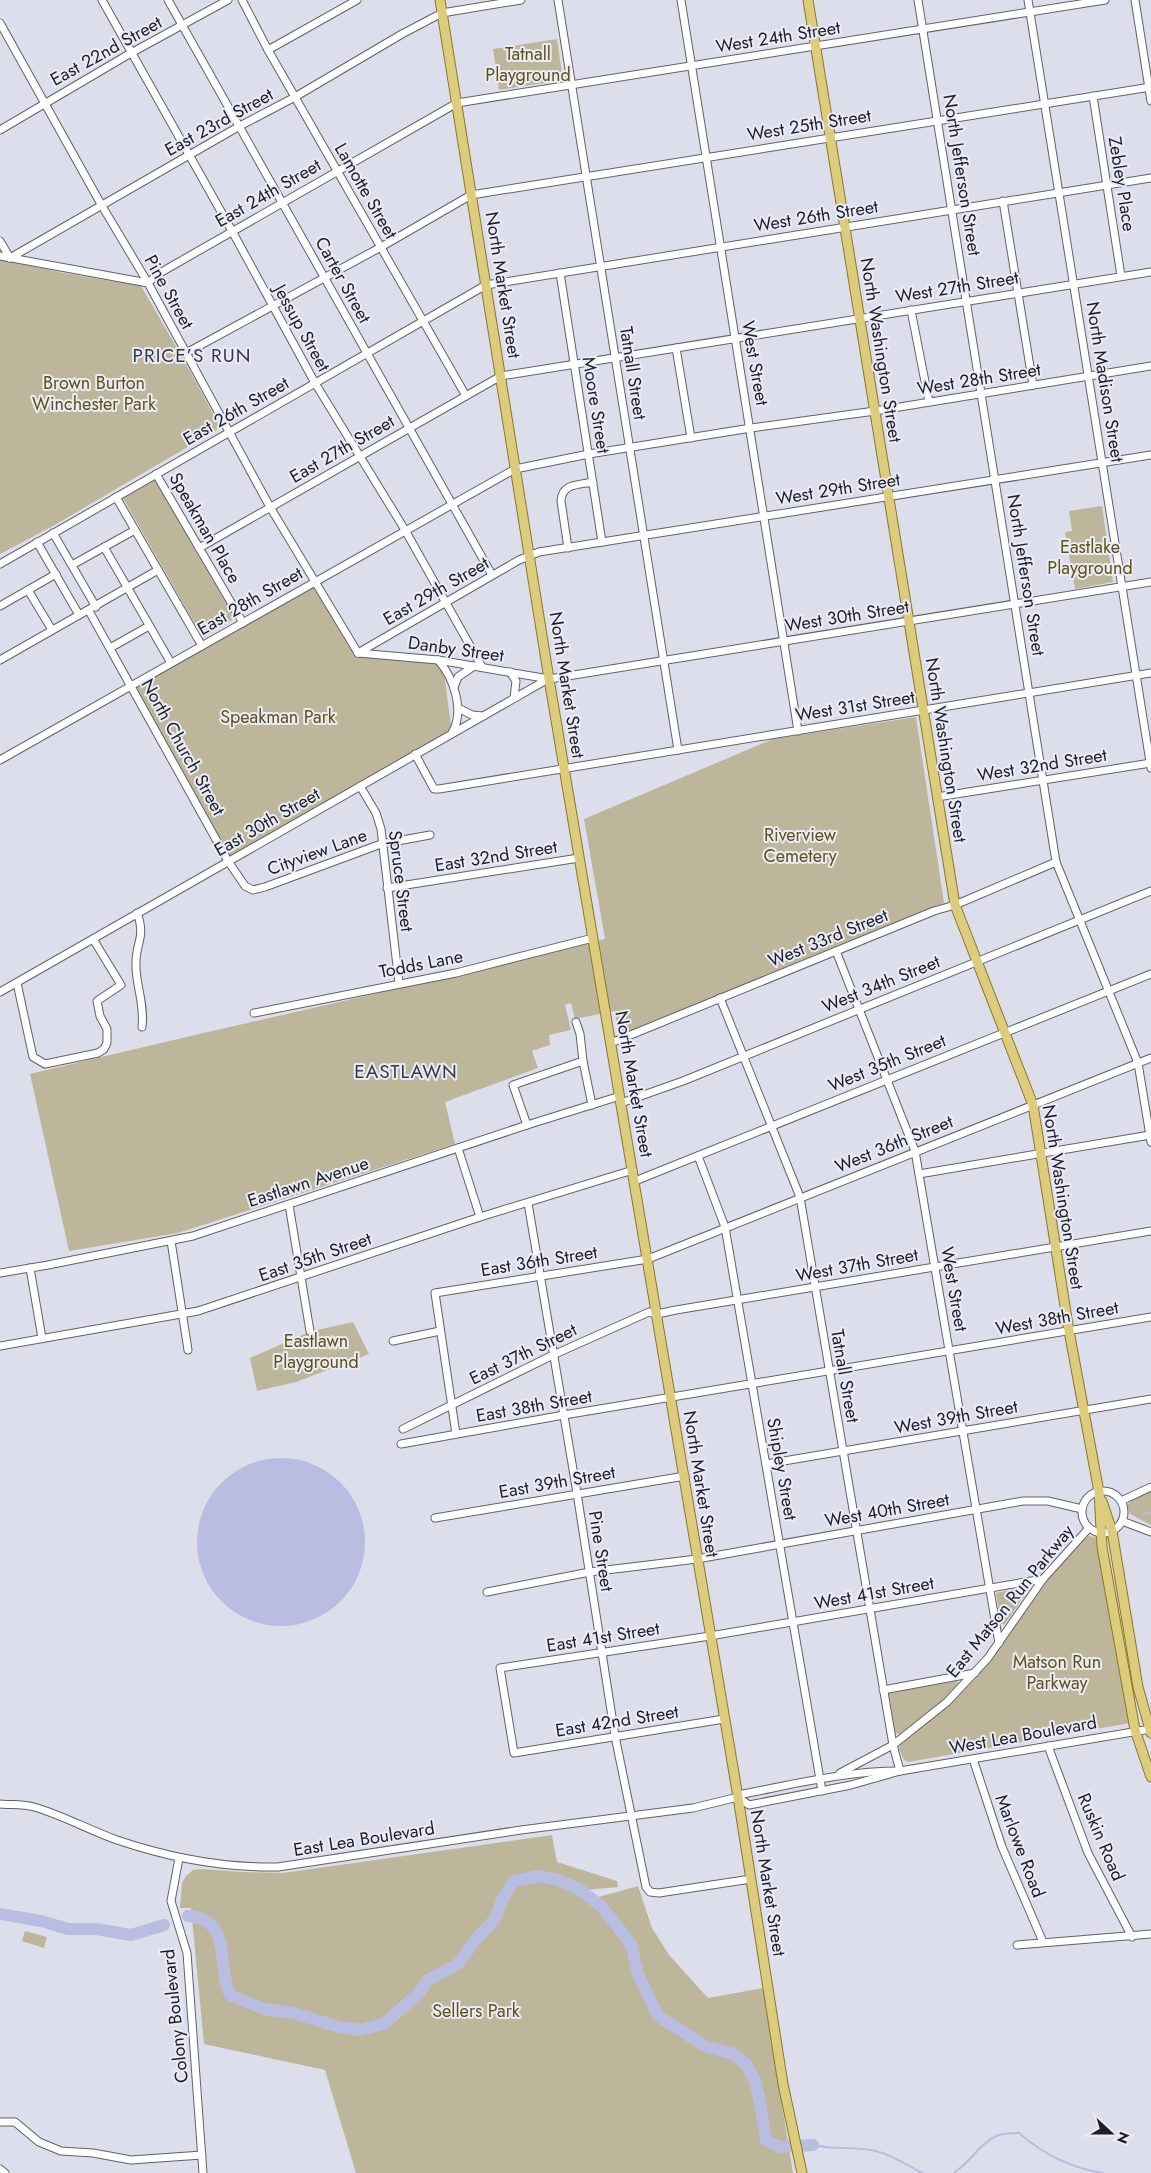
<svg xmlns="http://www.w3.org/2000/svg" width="1151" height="2173" viewBox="0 0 1151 2173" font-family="Jost,sans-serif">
	<rect width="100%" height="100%" fill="#dddeeb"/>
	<g fill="#beb69b">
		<path d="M 557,39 L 563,80 L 499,90 L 493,49 Z"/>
		<path d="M 0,259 L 64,273 L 141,286 C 168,333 196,379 220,428 L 53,526 L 0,554 Z"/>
		<path d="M 155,480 L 235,618 L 203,638 L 123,498 Z"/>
		<path d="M 1102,506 L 1113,582 L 1075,589 L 1065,532 L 1072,531 L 1069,511 Z"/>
		<path d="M 315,581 L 358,652 L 443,665 L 452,734 L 228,861 L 132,685 Z"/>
		<path d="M 916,717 L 944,903 L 620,1036 L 614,1011 L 575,1019 L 571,1003 L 565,1005 L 571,1030 L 549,1035 L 550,1045 L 532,1051 L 538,1068 L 445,1102 L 455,1144 L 178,1233 L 69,1251 L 30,1074 C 221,1028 414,986 605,939 L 584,819 L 773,739 Z"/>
		<path d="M 353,1322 L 369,1354 L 296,1382 L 257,1391 L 250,1358 L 309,1332 Z"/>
		<path d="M 1151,1491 L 1151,1525 L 1130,1514 L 1127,1505 L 1136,1497 Z"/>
		<path d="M 1089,1536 L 1098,1538 L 1130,1723 L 908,1762 L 904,1760 L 899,1749 L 901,1742 C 938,1716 973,1685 1000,1648 C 1025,1612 1052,1559 1089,1536 Z"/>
		<path d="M 1018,1588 L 1024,1590 L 1025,1595 L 1005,1624 L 1001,1624 L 996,1593 Z"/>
		<path d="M 953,1679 L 959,1683 L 944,1699 L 901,1733 L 898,1734 L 895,1732 L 889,1693 Z"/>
		<path d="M 552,1835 L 557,1862 L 617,1881 L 618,1887 L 585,1890 L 595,1898 L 638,1886 L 652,1928 L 669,1955 L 708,1998 L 763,1988 L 793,2173 L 356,2173 L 325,2070 L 204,2044 L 191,1908 L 180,1908 L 182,1883 L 186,1876 L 193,1870 L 202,1869 L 242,1872 L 283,1873 Z"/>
		<path d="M 25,1931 L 47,1937 L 44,1948 L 22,1941 Z"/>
	</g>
	<circle fill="#b9bde2" cx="281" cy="1542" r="84"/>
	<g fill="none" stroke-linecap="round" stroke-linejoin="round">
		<g stroke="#b9bde2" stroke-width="2">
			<path d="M 1143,1514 L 1151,1512"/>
			<path d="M 813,2145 C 833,2150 854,2146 876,2151 C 892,2155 907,2165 922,2173"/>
			<path d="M 954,2173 C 969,2163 983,2140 999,2135 C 1005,2133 1012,2133 1019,2133 C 1043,2154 1071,2168 1103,2173"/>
		</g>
		<g stroke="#b9bde2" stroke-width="12">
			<path d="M 0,1914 L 41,1921 L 68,1929 L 96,1929 L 131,1935 L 164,1925"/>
			<path d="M 188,1916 C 234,1919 216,1967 230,1995 L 264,2009 L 294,2013 L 339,2027 L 360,2030 L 384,2024 L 419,1993 L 428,1980 L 458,1964 L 476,1939 L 495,1919 L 503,1898 L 514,1881 L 540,1876 L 558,1880 L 579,1889 L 602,1907 L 631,1944 L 638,1974 L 658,2016 L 705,2046 L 733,2054 L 746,2064 L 755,2081 L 760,2102 L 766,2140 L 780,2147 L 813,2145"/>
		</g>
		<g stroke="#60616c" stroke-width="9">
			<g id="minor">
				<path d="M 102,0 L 232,231 L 315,383 L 405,530 L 482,667"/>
				<path d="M 168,0 L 492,575"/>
				<path d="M 242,0 L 268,50 L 466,396"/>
				<path d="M 558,0 L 678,750"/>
				<path d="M 681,0 L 798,731"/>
				<path d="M 918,0 L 1056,862 L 1138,1063 L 1151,1142"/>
				<path d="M 1028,0 L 1151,768"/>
				<path d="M 1135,0 L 1151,101"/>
				<path d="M 0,23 L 102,206 L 148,283 L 270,507 L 358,653"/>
				<path d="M 268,50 L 357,0"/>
				<path d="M 1093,96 L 1121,276"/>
				<path d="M 0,130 L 131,53 L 228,0"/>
				<path d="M 1003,201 L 1033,385"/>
				<path d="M 0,241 L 10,258"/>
				<path d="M 0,256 L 148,283 L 158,274 L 457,103 L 1105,0"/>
				<path d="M 10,258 L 238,127 L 295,97 L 402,34 L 442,13 L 521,0"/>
				<path d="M 560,273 L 602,542"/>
				<path d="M 911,310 L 929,402"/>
				<path d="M 676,348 L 691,438"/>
				<path d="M 186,353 L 381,247 L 471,195 L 1151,87"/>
				<path d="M 156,474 L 243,623"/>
				<path d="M 116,497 L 202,646"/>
				<path d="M 53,533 L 96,607"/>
				<path d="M 37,542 L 79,615"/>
				<path d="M 104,547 L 171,663"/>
				<path d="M 199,548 L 501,376 L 1151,272"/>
				<path d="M 568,548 L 561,501 C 562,483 579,485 593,482"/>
				<path d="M 0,564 L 486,285 L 1151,178"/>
				<path d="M 72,565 L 135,530"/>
				<path d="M 28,590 L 52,630"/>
				<path d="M 0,606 L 56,574"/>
				<path d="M 89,611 L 228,861 L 245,886 L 253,890 L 265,887 L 381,844 L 430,835"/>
				<path d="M 110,648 L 149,626"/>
				<path d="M 358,653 L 519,560 L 539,552 L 1151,455"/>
				<path d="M 358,653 L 438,660 L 549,679 L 1151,582"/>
				<path d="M 0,660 L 158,570"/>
				<path d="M 438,660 C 454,678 465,711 452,733"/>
				<path d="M 510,672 L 516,681 L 514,698"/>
				<path d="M 454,687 L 458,677 L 474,666"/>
				<path d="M 458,708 L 472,715 L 483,716"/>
				<path d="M 415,754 L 434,789 L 439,789 L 1151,673"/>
				<path d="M 0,760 L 515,469 L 589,454 L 751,428 L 875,411 L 1151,366"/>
				<path d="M 360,786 L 376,813 L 381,829 L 399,983"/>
				<path d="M 937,797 L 1151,763"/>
				<path d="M 387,888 L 579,858"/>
				<path d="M 137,913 C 146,937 136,942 136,962 C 135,985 145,1002 142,1027"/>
				<path d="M 836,951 L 915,1151 L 999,1643"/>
				<path d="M 17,983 L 33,1057 L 45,1064 L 98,1053 L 104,1049 L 107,1043 L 107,1029 L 100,1016 L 97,1001 L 121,985 L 93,939"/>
				<path d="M 0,992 L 548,679"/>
				<path d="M 720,998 L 800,1197 L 893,1745 L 900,1771"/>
				<path d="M 254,1013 L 456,973 L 593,938"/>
				<path d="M 576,1022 L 580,1034 L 583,1061 L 592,1105"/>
				<path d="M 611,1043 L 934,911 L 955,905 L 1056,862"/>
				<path d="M 621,1103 L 683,1081 L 1151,891"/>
				<path d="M 527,1125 L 513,1085 L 583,1061"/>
				<path d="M 458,1148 L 480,1217"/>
				<path d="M 698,1156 L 725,1227 L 822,1791"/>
				<path d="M 919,1174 L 1150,1135"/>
				<path d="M 635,1181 L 1151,974"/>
				<path d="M 528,1203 L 577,1493 L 615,1736 L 646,1887 L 650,1892 L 659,1893 L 751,1879"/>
				<path d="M 289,1205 L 310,1331"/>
				<path d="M 171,1241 L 188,1350"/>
				<path d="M 30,1268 L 42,1338"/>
				<path d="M 0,1273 L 48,1265 L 193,1236 L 527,1125 L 620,1096"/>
				<path d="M 393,1341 L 440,1331"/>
				<path d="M 0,1346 L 198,1311 L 480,1217 L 633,1170"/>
				<path d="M 403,1429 L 553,1355 L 649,1312 L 657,1314 L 676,1310 L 1151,1231"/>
				<path d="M 456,1434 L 435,1293 L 648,1259 L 1151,1058"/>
				<path d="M 401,1444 L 564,1415 L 1151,1317"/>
				<path d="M 766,1464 L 1151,1399"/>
				<circle cx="1103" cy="1512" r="21"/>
				<path d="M 1121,1501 L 1151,1487"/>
				<path d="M 435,1518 L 685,1476"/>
				<path d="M 1122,1521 L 1151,1532"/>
				<path d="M 487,1592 L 590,1572 L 697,1559 L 1023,1501 L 1048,1501 L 1082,1509"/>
				<path d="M 883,1690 L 975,1673"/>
				<path d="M 724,1719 L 514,1753 L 500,1668 L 710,1636 L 1043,1579"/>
				<path d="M 1048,1746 L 1088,1853 L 1132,1937"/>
				<path d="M 973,1759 L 1002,1847 L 1043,1942"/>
				<path d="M 840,1773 L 893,1745 L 947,1702 L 988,1658 L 1043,1579 L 1089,1528"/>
				<path d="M 738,1797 L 749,1805 L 851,1785 L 900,1771 L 1151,1729"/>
				<path d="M 0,1804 C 11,1805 24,1804 34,1807 C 62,1815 89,1830 117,1840 C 170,1858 222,1868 278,1867 L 521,1830 L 693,1808 L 738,1797 L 743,1794 C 795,1784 847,1771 900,1771"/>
				<path d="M 179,1858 L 171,1901 L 187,1953 L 203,2173"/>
				<path d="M 1017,1945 L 1151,1934"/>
				<path d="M 0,2122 L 15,2122 L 39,2142 L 61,2151 L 93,2153 L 131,2160 L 202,2155"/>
				<path d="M 0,2169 L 5,2173"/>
			</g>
		</g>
		<g stroke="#8b7826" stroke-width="11">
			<g id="major">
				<path d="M 440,0 L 549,679 L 738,1797 L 783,2084 L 802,2173"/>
				<path d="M 808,0 L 955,905 L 1033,1105 L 1069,1331 L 1099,1492 L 1102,1547 L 1135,1730 L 1151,1777"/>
				<path d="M 1102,1501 L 1112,1531 L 1138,1687 L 1151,1733"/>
			</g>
		</g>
		<use href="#minor" stroke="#fff" stroke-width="7"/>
		<use href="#major" stroke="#ddcb7e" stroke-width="9"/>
	</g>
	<g text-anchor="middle" stroke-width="4" stroke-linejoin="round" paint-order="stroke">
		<g font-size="18" fill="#1e1f23" stroke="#eaebf8">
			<text transform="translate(778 37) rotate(-9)" y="6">West 24th Street</text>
			<text transform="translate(106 51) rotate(-29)" y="6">East 22nd Street</text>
			<text transform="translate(219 122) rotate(-29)" y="6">East 23rd Street</text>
			<text transform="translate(809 125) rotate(-9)" y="6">West 25th Street</text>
			<text transform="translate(962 175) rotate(81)" y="6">North Jefferson Street</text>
			<text transform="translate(1122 184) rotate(81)" y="6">Zebley Place</text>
			<text transform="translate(366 191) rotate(60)" y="6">Lamotte Street</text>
			<text transform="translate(268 193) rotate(-30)" y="6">East 24th Street</text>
			<text transform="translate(816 216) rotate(-9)" y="6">West 26th Street</text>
			<text transform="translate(343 280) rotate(61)" y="6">Carter Street</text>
			<text transform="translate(503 285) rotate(81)" y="6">North Market Street</text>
			<text transform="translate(957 287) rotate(-9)" y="6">West 27th Street</text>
			<text transform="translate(169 292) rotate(61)" y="6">Pine Street</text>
			<text transform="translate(302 328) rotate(61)" y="6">Jessup Street</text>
			<text transform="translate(881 350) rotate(81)" y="6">North Washington Street</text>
			<text transform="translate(755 363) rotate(80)" y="6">West Street</text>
			<text transform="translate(633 373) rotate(81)" y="6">Tatnall Street</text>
			<text transform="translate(979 379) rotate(-9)" y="6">West 28th Street</text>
			<text transform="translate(1105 382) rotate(81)" y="6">North Madison Street</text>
			<text transform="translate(596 405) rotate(81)" y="6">Moore Street</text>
			<text transform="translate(236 411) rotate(-30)" y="6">East 26th Street</text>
			<text transform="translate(342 449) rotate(-30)" y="6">East 27th Street</text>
			<text transform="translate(838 489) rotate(-9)" y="6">West 29th Street</text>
			<text transform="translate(205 528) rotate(60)" y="6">Speakman Place</text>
			<text transform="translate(1026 575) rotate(81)" y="6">North Jefferson Street</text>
			<text transform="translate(436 591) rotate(-30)" y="6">East 29th Street</text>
			<text transform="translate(250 601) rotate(-30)" y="6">East 28th Street</text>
			<text transform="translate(847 616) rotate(-9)" y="6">West 30th Street</text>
			<text transform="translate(456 649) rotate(8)" y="6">Danby Street</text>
			<text transform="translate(567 685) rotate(81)" y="6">North Market Street</text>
			<text transform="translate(855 706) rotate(-9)" y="6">West 31st Street</text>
			<text transform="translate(183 747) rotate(61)" y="6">North Church Street</text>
			<text transform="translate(946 750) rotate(81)" y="6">North Washington Street</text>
			<text transform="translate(1042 765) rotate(-9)" y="6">West 32nd Street</text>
			<text transform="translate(267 822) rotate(-30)" y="6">East 30th Street</text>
			<text transform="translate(317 852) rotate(-20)" y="6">Cityview Lane</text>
			<text transform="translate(496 856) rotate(-9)" y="6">East 32nd Street</text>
			<text transform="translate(401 881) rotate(83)" y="6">Spruce Street</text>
			<text transform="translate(828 938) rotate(-22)" y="6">West 33rd Street</text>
			<text transform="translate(421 964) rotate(-11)" y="6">Todds Lane</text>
			<text transform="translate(881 984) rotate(-22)" y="6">West 34th Street</text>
			<text transform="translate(887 1063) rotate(-22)" y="6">West 35th Street</text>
			<text transform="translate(634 1084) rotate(80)" y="6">North Market Street</text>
			<text transform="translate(894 1144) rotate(-22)" y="6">West 36th Street</text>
			<text transform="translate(308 1182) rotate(-18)" y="6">Eastlawn Avenue</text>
			<text transform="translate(1063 1197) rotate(81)" y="6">North Washington Street</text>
			<text transform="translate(315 1257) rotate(-19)" y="6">East 35th Street</text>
			<text transform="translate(539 1261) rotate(-9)" y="6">East 36th Street</text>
			<text transform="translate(857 1265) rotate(-10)" y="6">West 37th Street</text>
			<text transform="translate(954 1289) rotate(80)" y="6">West Street</text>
			<text transform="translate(1057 1318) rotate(-10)" y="6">West 38th Street</text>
			<text transform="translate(523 1354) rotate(-26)" y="6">East 37th Street</text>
			<text transform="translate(845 1376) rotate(80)" y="6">Tatnall Street</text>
			<text transform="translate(534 1406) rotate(-10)" y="6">East 38th Street</text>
			<text transform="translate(956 1417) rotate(-10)" y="6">West 39th Street</text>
			<text transform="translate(782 1469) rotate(80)" y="6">Shipley Street</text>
			<text transform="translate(557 1482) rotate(-10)" y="6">East 39th Street</text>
			<text transform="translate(701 1484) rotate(81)" y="6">North Market Street</text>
			<text transform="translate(887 1510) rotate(-10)" y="6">West 40th Street</text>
			<text transform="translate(601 1551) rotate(81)" y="6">Pine Street</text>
			<text transform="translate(874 1593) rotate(-10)" y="6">West 41st Street</text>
			<text transform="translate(1010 1601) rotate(-51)" y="6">East Matson Run Parkway</text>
			<text transform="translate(603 1637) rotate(-9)" y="6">East 41st Street</text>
			<text transform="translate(617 1721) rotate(-9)" y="6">East 42nd Street</text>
			<text transform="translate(1023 1735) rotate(-10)" y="6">West Lea Boulevard</text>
			<text transform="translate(1101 1837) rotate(67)" y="6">Ruskin Road</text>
			<text transform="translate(364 1839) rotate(-9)" y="6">East Lea Boulevard</text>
			<text transform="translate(1020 1846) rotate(69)" y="6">Marlowe Road</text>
			<text transform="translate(768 1883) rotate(81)" y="6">North Market Street</text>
			<text transform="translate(175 2016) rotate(-96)" y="6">Colony Boulevard</text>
		</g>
		<g font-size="18" fill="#605110" stroke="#eaebf8">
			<text x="528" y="60">Tatnall<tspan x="528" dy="21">Playground</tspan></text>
			<text x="94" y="389">Brown Burton<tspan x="94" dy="21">Winchester Park</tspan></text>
			<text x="1090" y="553">Eastlake<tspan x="1090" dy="21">Playground</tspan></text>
			<text x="278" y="723">Speakman Park</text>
			<text x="800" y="841">Riverview<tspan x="800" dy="21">Cemetery</tspan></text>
			<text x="316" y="1347">Eastlawn<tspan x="316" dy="21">Playground</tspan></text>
			<text x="1057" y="1668">Matson Run<tspan x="1057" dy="21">Parkway</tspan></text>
			<text x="476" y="2017">Sellers Park</text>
		</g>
		<g font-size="19" letter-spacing="1" fill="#373842" stroke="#eaebf8">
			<text x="192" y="362">PRICE’S RUN</text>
			<text x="406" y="1078">EASTLAWN</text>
		</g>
	</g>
	<g transform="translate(1111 2133) rotate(111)" stroke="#eaebf8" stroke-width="4" paint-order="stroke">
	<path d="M0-4L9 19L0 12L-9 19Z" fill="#1e1f23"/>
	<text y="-8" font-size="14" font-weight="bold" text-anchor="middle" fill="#1e1f23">N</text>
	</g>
</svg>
